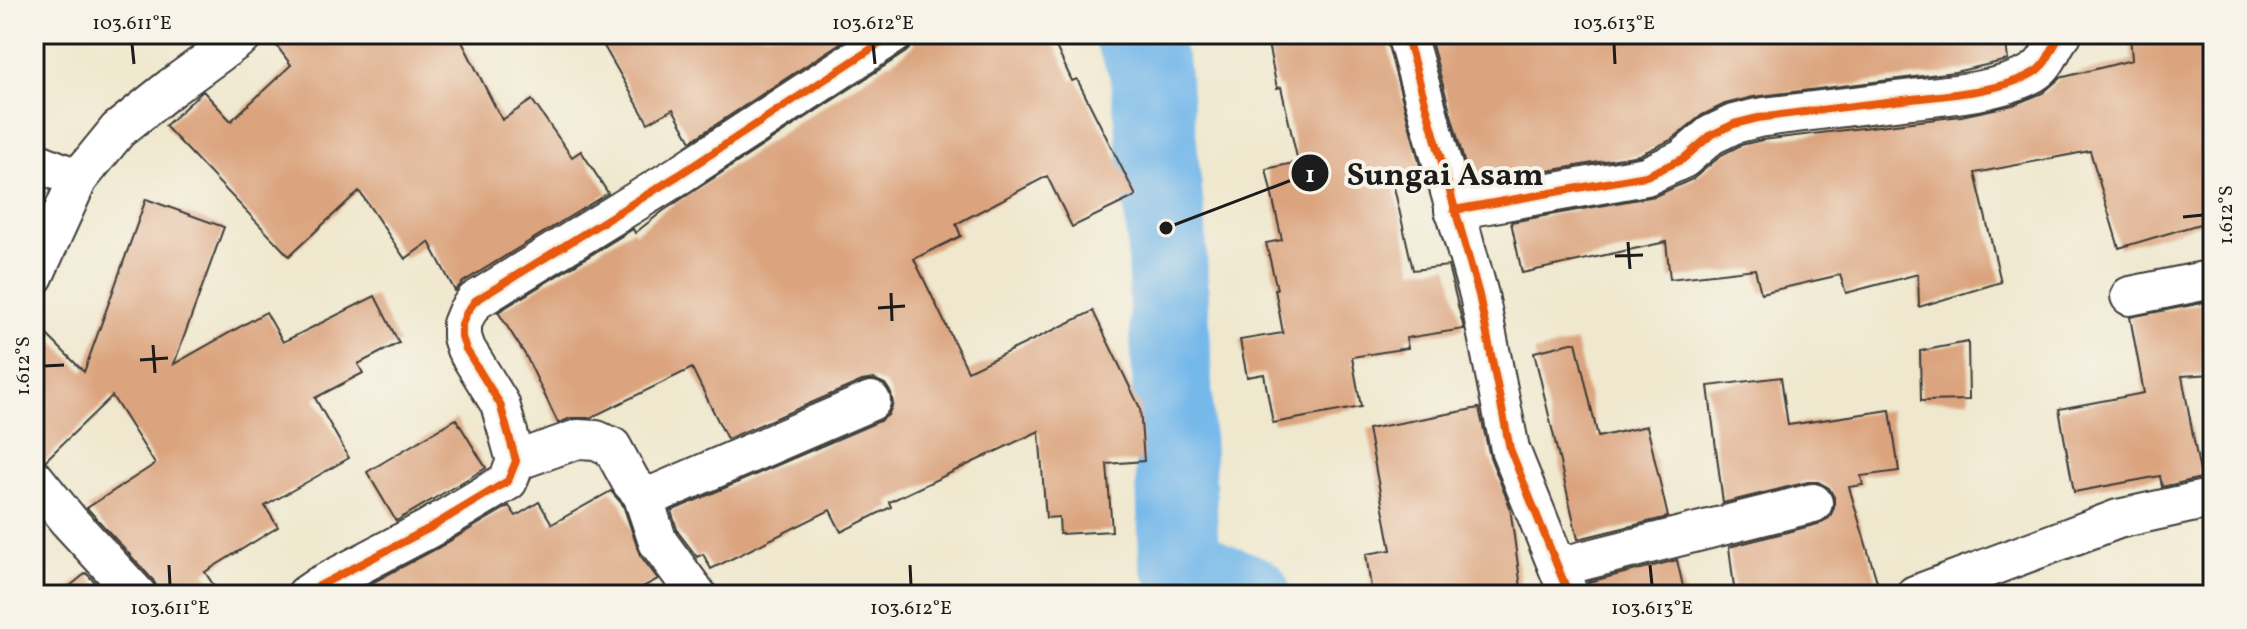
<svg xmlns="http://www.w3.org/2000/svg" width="2247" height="629" viewBox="0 0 2247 629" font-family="Vollkorn,serif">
	<rect width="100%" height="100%" fill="#f7f3e8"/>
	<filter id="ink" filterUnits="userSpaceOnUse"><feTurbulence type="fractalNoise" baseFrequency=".0125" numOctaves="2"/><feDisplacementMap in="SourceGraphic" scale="16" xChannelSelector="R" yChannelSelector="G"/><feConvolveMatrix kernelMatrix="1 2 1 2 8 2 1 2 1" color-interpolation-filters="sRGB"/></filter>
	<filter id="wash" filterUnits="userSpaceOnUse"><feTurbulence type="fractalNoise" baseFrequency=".006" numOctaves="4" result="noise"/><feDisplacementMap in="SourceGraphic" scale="32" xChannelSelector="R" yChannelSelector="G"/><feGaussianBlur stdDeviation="1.8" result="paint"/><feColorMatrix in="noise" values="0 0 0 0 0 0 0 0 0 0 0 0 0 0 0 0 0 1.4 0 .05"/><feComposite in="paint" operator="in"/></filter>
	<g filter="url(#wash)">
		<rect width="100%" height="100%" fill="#efe8ce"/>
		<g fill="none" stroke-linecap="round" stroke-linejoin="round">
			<path stroke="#75b8ea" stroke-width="80" d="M 1134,34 L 1149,67 L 1166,228 L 1179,558 L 1208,578 L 1251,595"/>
		</g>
		<g id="blocks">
			<g fill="#dba47f">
				<path d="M 268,34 L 458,34 L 502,120 L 532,100 L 572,157 L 581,151 L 608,193 L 463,282 L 455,291 L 429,242 L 405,259 L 359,191 L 289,256 L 165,126 L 203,91 L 231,121 L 291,65 Z"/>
				<path d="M 597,34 L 854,34 L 691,141 L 673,109 L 648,123 Z"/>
				<path d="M 916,34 L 1050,34 L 1072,81 L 1077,79 L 1136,196 L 1072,227 L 1047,176 L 956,224 L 961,236 L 914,259 L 968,371 L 1093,311 L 1140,408 L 1144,461 L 1107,464 L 1112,531 L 1060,534 L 1059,517 L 1046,518 L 1039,431 L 889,502 L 891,507 L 841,532 L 830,510 L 711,569 L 703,554 L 697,557 L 678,532 L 671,511 L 880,421 L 888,415 L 893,404 L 891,393 L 885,384 L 874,379 L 862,381 L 727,439 L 692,368 L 590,418 L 571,418 L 558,423 L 526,356 L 498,312 L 633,229 L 635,233 L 663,211 L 906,52 L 913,45 Z"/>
				<path d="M 1266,34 L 1385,34 L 1424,180 L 1393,183 L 1413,270 L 1448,266 L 1464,329 L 1406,338 L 1408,348 L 1352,357 L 1361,407 L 1273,423 L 1264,374 L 1247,377 L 1240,340 L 1283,333 L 1275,289 L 1277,289 L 1266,243 L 1282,240 L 1266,169 L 1298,162 L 1281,87 L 1277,88 Z"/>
				<path d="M 1429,34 L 1897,34 L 1898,42 L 1977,34 L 2005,34 L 2008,60 L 1955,72 L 1753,97 L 1725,104 L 1702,115 L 1671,140 L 1639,155 L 1502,179 L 1500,172 L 1468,176 Z"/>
				<path d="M 2130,34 L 2213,34 L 2213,220 L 2119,248 L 2090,151 L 1975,173 L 2001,282 L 1919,307 L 1918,274 L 1846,293 L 1840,275 L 1761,293 L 1755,269 L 1670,279 L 1666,242 L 1522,273 L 1511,222 L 1655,196 L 1693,179 L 1723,154 L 1741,145 L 1762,140 L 1961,116 L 2013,105 L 2043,93 L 2060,78 L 2132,60 Z"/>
				<path d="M 146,199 L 224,227 L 174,364 L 266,312 L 283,342 L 375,296 L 399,343 L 358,364 L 363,373 L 315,398 L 349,458 L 265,506 L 278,527 L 205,572 L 220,595 L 158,595 L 158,589 L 153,580 L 87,508 L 155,464 L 112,396 L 46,460 L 34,457 L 34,322 L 84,372 Z"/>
				<path d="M 2213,301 L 2213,374 L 2182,376 L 2201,478 L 2162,487 L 2160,476 L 2074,492 L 2059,409 L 2144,393 L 2130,317 Z"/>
				<path d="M 1576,342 L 1598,437 L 1647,426 L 1668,517 L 1578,539 L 1534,352 Z"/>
				<path d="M 1968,342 L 1969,400 L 1921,401 L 1920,351 Z"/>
				<path d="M 1781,377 L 1788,425 L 1890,410 L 1899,471 L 1861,476 L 1863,485 L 1849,487 L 1881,595 L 1735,595 L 1729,547 L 1818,524 L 1829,518 L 1834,508 L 1834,497 L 1829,488 L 1818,482 L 1808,482 L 1723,503 L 1708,386 Z"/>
				<path d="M 1479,408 L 1490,457 L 1510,507 L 1522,595 L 1372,595 L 1366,554 L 1391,550 L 1368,429 Z"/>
				<path d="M 456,419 L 486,468 L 396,521 L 367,472 Z"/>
				<path d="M 611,491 L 623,505 L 640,555 L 658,579 L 628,595 L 349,595 L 438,548 L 509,506 L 516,516 L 539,502 L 552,524 Z"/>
				<path d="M 1677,560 L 1685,595 L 1592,595 L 1588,582 Z"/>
				<path d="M 86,573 L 107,595 L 59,595 Z"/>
			</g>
		</g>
	</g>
	<g filter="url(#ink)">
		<use href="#blocks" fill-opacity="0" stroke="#3c3b37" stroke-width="2"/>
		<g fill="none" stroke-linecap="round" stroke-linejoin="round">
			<g stroke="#3c3b37" stroke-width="42">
				<g id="minor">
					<path d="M 1406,34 L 1479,295 L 1510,449 L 1569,595"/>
					<path d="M 34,161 L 78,179"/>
					<path d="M 1454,210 L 1646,176 L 1683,159 L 1711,135 L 1734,124 L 1758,118 C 1810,111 1861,105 1912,99 C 1948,95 2002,91 2033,73 C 2049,64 2051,46 2062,34"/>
					<path d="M 34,276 L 78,179 L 118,130 L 172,87 L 245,34"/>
					<path d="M 2130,296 L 2213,279"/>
					<path d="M 516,461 L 578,439 L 596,440 L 612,447 L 631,482 L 642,494 L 656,494 L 871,401"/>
					<path d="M 34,478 L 68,520 L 137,595"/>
					<path d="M 642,494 L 658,542 L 697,595"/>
					<path d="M 1558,567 L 1813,503"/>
					<path d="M 306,595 L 319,586 L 428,529 L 508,481 L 516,461 L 500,404 L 466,349 L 462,337 L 462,324 L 467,312 L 475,301 L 679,175 L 894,34"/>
					<path d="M 1915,595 L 2118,519 L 2213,498"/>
				</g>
			</g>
			<use href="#minor" stroke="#fff" stroke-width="38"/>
			<g stroke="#f7f3e8" stroke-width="13">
				<g id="cycleway">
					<path d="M 1406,34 L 1479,295 L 1510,449 L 1569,595"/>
					<path d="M 1454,210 L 1646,176 L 1683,159 L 1711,135 L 1734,124 L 1758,118 C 1810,111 1861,105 1912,99 C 1948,95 2002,91 2033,73 C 2049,64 2051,46 2062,34"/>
					<path d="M 306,595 L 319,586 L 428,529 L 508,481 L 516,461 L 500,404 L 466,349 L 462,337 L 462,324 L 467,312 L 475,301 L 679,175 L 894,34"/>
				</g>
			</g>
			<use href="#cycleway" stroke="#e8590c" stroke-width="8"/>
		</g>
	</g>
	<path fill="none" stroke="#1c1c1c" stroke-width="3" d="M 132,44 L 134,64M 873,44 L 875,64M 1614,44 L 1615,64M 2183,217 L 2203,215M 1628,242 L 1630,269M 1615,256 L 1643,255M 891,293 L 892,321M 878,308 L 905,306M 153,345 L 155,373M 140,360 L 168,358M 44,366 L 64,365M 169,565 L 170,585M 910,565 L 911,585M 1650,565 L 1652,585"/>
	<path fill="none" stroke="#1c1c1c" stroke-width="3" d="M1166 228L1310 173"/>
	<g fill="#1c1c1c" stroke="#f7f3e8" stroke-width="3">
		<circle cx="1166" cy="228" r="8"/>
		<circle cx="1310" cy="173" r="20"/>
	</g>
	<g font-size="24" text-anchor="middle" font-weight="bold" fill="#fff">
		<text x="1310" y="182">1</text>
	</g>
	<g font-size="32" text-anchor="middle" font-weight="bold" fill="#1c1c1c" stroke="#f7f3e8" stroke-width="8" stroke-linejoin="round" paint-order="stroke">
		<text x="1445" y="185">Sungai Asam</text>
	</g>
	<rect width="2247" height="629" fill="none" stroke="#f7f3e8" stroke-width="88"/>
	<rect x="44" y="44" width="2159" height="541" fill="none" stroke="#1c1c1c" stroke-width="3"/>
	<g font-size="20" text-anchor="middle" fill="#1c1c1c">
		<text x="132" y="29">103.611°E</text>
		<text x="873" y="29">103.612°E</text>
		<text x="1614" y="29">103.613°E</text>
		<text transform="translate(2225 215) rotate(-90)" y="7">1.612°S</text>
		<text transform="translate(22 366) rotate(-90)" y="7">1.612°S</text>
		<text x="170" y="614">103.611°E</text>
		<text x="911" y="614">103.612°E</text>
		<text x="1652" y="614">103.613°E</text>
	</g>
</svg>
